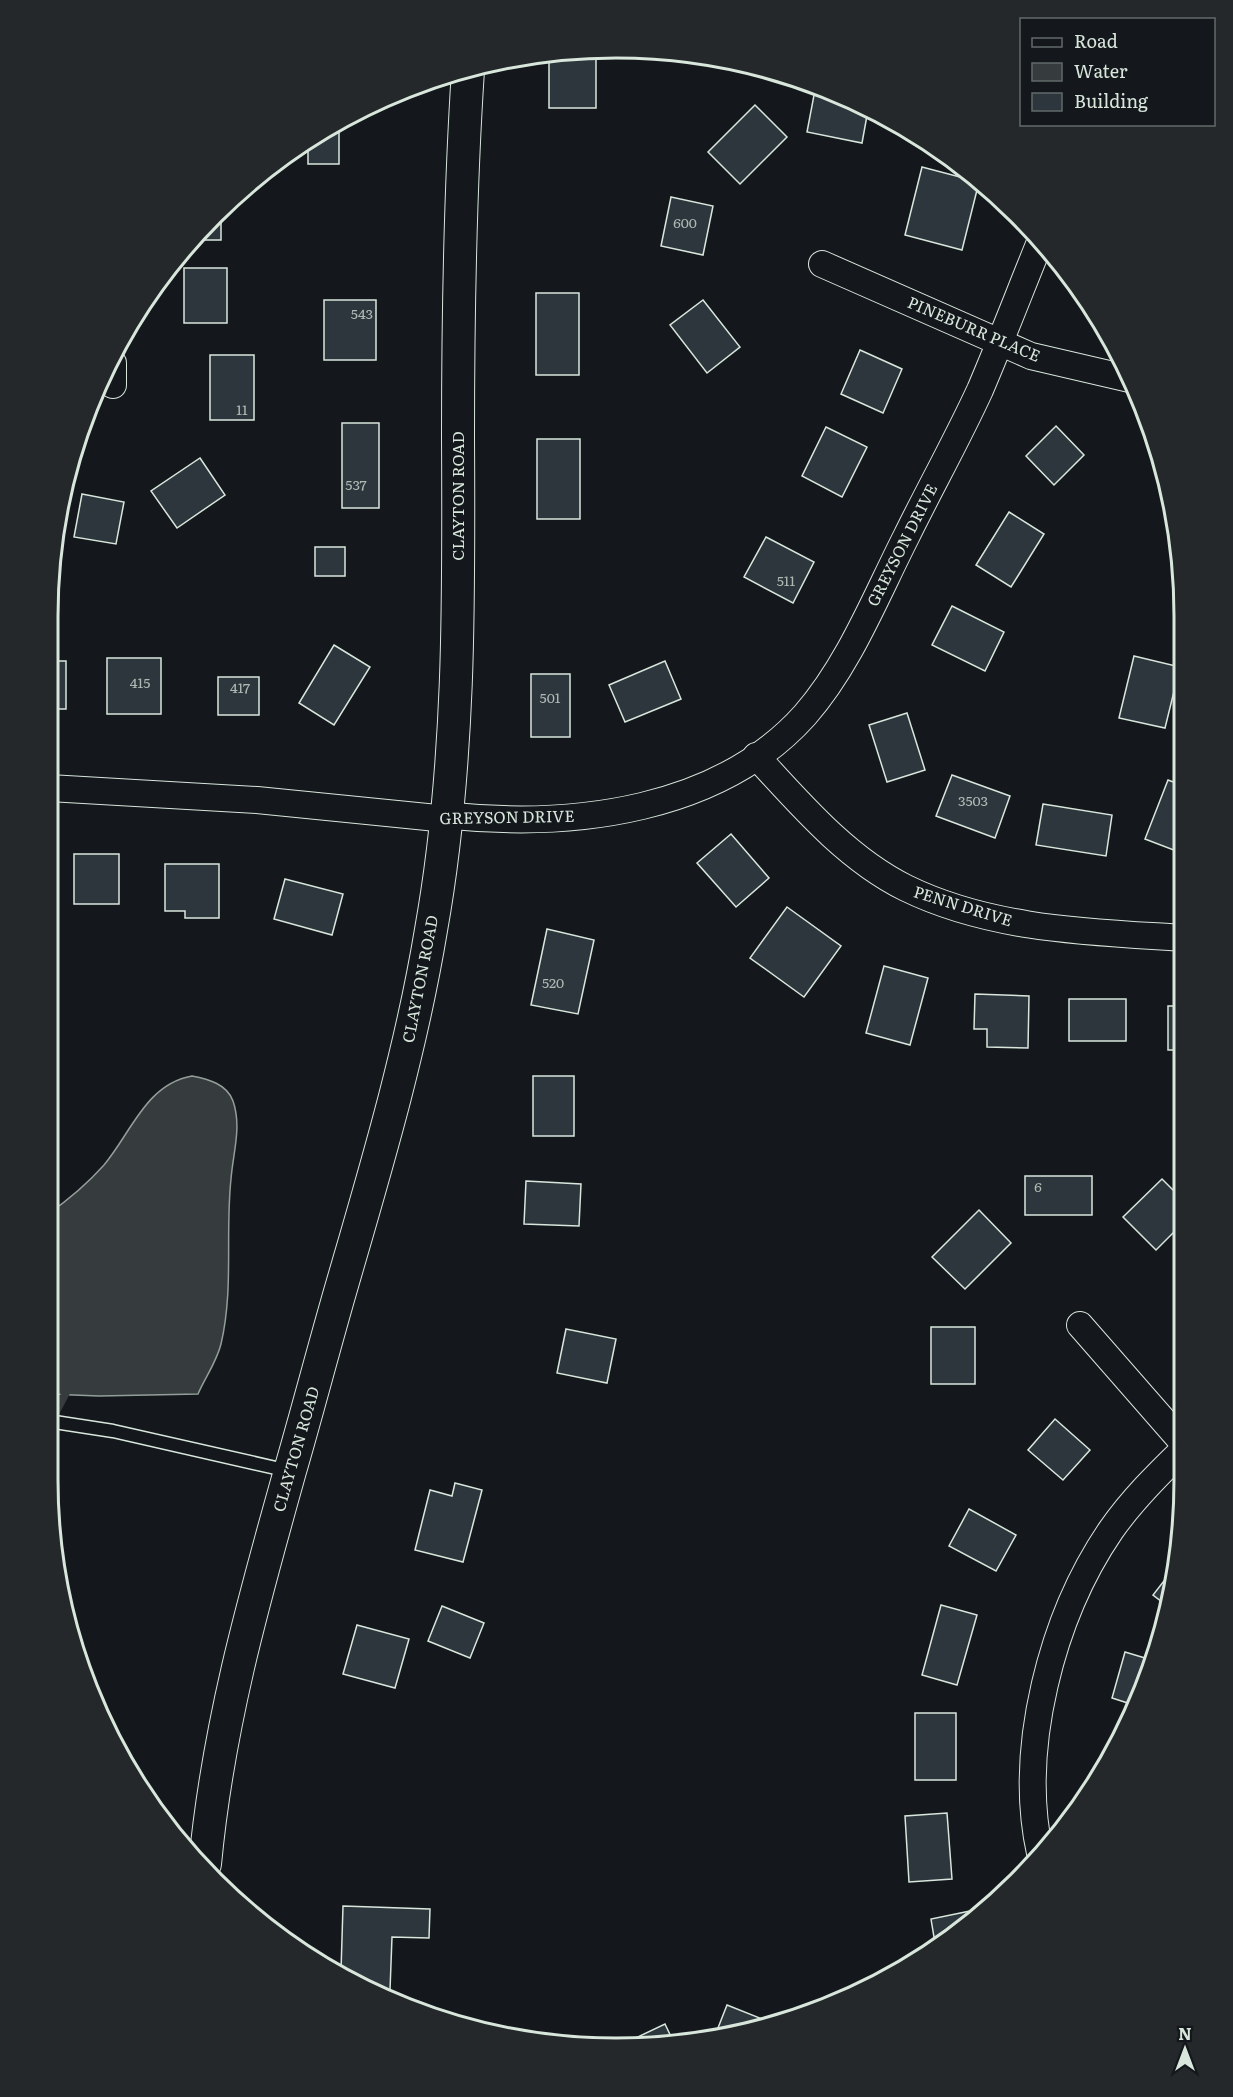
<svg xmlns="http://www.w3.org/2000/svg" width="1233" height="2097" viewBox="0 0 1233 2097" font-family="Literata,serif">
	<rect width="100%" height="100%" fill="#14181c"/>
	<path fill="#363b3e" stroke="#939e99" stroke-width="1.5" d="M 192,1076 C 208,1079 227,1084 233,1101 C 242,1127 233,1153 231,1179 C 225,1235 234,1288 221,1344 C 217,1361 205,1378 198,1394 L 99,1396 L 48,1394 L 48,1214 C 68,1200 88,1183 104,1165 C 131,1133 146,1084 192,1076 Z"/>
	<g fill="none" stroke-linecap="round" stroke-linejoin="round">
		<path stroke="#363b3e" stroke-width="8" d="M 48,1427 L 70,1385"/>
	</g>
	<g fill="#2c363c" stroke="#d8e6dc" stroke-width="1.5">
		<path d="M 596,50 L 596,108 L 549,108 L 549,55 Z"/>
		<path d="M 814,95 L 857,103 L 868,110 L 862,143 L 807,132 Z"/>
		<path d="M 384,99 L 384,106 L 371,106 Z"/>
		<path d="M 755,105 L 787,137 L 740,184 L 708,152 Z"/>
		<path d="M 339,123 L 339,164 L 308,164 L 308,140 Z"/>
		<path d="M 922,167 L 979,182 L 962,250 L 905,235 Z"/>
		<path d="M 671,197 L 713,206 L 703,255 L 661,246 Z"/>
		<path d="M 221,209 L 221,240 L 194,240 L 214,215 Z"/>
		<rect x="184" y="268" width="43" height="55"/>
		<rect x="536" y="293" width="43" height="82"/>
		<rect x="324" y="300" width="52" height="60"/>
		<path d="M 703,300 L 740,347 L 707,373 L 670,325 Z"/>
		<path d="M 860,350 L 902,369 L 883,413 L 841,394 Z"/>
		<rect x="210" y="355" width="44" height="65"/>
		<rect x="342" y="423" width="37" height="85"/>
		<path d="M 1056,426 L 1084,455 L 1054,485 L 1026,456 Z"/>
		<path d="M 826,427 L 867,447 L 842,497 L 802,476 Z"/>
		<rect x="537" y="439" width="43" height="80"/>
		<path d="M 200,458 L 225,495 L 177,528 L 151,491 Z"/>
		<path d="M 82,494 L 124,502 L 116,544 L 74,537 Z"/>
		<path d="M 1009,512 L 1044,534 L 1011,587 L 976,565 Z"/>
		<path d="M 766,537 L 814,562 L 793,603 L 744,577 Z"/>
		<rect x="315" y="547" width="30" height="29"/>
		<path d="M 1184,605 L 1184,620 L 1176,613 Z"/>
		<path d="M 952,606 L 1004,632 L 985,671 L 932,645 Z"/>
		<path d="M 334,645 L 370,667 L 334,725 L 299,703 Z"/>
		<path d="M 1134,656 L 1180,667 L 1165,728 L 1119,718 Z"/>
		<rect x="107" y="658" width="54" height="56"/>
		<rect x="49" y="661" width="17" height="48"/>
		<path d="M 665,661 L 681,699 L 625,722 L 609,685 Z"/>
		<rect x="531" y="674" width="39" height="63"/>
		<rect x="218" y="677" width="41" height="38"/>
		<path d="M 907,713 L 925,770 L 887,782 L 869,725 Z"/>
		<path d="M 952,775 L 1010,796 L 995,838 L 936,816 Z"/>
		<path d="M 1168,780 L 1184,786 L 1184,854 L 1145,839 Z"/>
		<path d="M 1043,804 L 1112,815 L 1106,856 L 1036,845 Z"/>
		<path d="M 731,834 L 769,878 L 736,907 L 697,863 Z"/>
		<rect x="74" y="854" width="45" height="50"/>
		<path d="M 165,864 L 219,864 L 219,918 L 185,918 L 185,911 L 165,911 Z"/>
		<path d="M 285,879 L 343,894 L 332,935 L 274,919 Z"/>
		<path d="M 787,907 L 841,946 L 804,997 L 750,958 Z"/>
		<path d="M 547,929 L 594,940 L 578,1014 L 531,1005 Z"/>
		<path d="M 884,966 L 928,978 L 910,1045 L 866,1033 Z"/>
		<path d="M 975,994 L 1029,996 L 1028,1048 L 987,1047 L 987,1029 L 974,1029 Z"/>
		<rect x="1069" y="999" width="57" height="42"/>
		<rect x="1168" y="1006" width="16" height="44"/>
		<rect x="533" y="1076" width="41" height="60"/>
		<rect x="1025" y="1176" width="67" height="39"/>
		<path d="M 1162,1179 L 1184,1201 L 1184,1222 L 1156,1250 L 1123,1217 Z"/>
		<path d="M 526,1181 L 581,1184 L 579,1226 L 524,1224 Z"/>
		<path d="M 979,1210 L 1011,1243 L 965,1289 L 932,1257 Z"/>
		<path d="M 1184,1307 L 1184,1327 L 1176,1310 Z"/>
		<rect x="931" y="1327" width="44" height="57"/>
		<path d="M 566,1329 L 616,1339 L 607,1383 L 557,1373 Z"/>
		<path d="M 1055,1419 L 1090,1450 L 1063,1480 L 1028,1450 Z"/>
		<path d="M 455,1483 L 482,1490 L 463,1562 L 415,1550 L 430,1490 L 452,1496 Z"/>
		<path d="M 969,1509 L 1016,1535 L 996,1571 L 949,1546 Z"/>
		<path d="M 1174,1568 L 1166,1605 L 1153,1595 Z"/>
		<path d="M 941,1605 L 977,1615 L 957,1685 L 922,1675 Z"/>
		<path d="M 442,1606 L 484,1623 L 470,1658 L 428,1641 Z"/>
		<path d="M 357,1625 L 409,1639 L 395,1688 L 343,1674 Z"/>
		<path d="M 1125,1652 L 1155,1661 L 1134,1705 L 1112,1698 Z"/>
		<rect x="915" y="1713" width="41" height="67"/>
		<path d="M 947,1813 L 952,1879 L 909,1882 L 905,1816 Z"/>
		<path d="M 343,1906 L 430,1909 L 429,1938 L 392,1937 L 390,1990 L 382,1990 L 341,1971 Z"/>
		<path d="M 975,1910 L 976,1917 L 935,1943 L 931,1919 Z"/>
		<path d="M 727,2005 L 767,2021 L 716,2033 Z"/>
		<path d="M 665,2024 L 674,2043 L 653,2048 L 621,2045 Z"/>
	</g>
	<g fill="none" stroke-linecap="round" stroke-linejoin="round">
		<g stroke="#d8e6dc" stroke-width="15">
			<path id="service" d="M 48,1421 L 113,1431 L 289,1471"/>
		</g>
		<g stroke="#d8e6dc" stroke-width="28">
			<g id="minor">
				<path d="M 822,264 L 1031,356 L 1130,379"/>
				<path d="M 113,363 L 113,385"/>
				<path d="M 756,756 C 800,804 847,859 906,888 C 992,930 1091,932 1184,938"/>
				<path d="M 49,788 L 257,800 L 447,819 L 453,816 C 574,828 719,811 805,715 C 849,665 876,596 906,537 C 930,488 957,440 980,390 C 1001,341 1020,291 1040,242"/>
				<path d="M 1080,1325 L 1184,1444"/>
				<path d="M 1040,1853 C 1017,1749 1052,1616 1111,1530 C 1132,1500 1158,1474 1184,1449"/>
			</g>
		</g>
		<g stroke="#d8e6dc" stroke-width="34">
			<path id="tertiary" d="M 205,1864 C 218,1726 253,1603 290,1471 C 308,1409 324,1347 342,1285 C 376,1168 411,1051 431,930 C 460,768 459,601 458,437 C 458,314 460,192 468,70"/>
		</g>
		<use href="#service" stroke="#14181c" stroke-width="12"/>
		<use href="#minor" stroke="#14181c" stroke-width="26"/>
		<use href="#tertiary" stroke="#14181c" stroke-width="32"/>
	</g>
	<g text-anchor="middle" stroke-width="4.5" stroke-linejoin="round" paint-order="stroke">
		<g font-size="14" fill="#adbab4">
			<text x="685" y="228">600</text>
			<text x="362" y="319">543</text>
			<text x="242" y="415">11</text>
			<text x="356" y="490">537</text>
			<text x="786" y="586">511</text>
			<text x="140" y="688">415</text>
			<text x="240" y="693">417</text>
			<text x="550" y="703">501</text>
			<text x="973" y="806">3503</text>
			<text x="553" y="988">520</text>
			<text x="1038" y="1192">6</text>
		</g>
		<g font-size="16" fill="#d8e6dc" stroke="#14181c">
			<text transform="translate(974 329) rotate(23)" y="6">PINEBURR PLACE</text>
			<text transform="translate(458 496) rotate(-90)" y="6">CLAYTON ROAD</text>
			<text transform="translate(902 545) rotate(-63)" y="6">GREYSON DRIVE</text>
			<text transform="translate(507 817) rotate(-1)" y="6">GREYSON DRIVE</text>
			<text transform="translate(963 906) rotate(17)" y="6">PENN DRIVE</text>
			<text transform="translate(420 979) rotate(-79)" y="6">CLAYTON ROAD</text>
			<text transform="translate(296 1449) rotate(-74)" y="6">CLAYTON ROAD</text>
		</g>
	</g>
	<path d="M0 0H1233V2097H0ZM616 58H616A558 558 0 0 1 1174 616V1480A558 558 0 0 1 616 2038H616A558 558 0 0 1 58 1480V616A558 558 0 0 1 616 58Z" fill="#24282b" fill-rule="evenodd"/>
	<path fill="none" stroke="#d8e6dc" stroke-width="3" d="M616 58H616A558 558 0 0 1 1174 616V1480A558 558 0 0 1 616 2038H616A558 558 0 0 1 58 1480V616A558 558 0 0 1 616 58Z"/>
	<rect x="1020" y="18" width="195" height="108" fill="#14181c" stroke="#626a69" stroke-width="1.5"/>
	<rect x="1032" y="38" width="30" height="9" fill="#14181c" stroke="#626a69" stroke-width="1.5"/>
	<text x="1074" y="48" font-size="18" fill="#d8e6dc">Road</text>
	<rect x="1032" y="63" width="30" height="18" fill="#363b3e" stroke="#626a69" stroke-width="1.5"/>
	<text x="1074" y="78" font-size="18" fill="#d8e6dc">Water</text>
	<rect x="1032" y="93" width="30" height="18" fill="#2c363c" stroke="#626a69" stroke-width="1.5"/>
	<text x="1074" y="108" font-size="18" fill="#d8e6dc">Building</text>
	<g transform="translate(1185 2049)" stroke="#14181c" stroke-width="4.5" paint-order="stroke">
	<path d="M0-4.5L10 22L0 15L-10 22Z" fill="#d8e6dc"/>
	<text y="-9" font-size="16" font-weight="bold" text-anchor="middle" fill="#d8e6dc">N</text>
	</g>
</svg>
